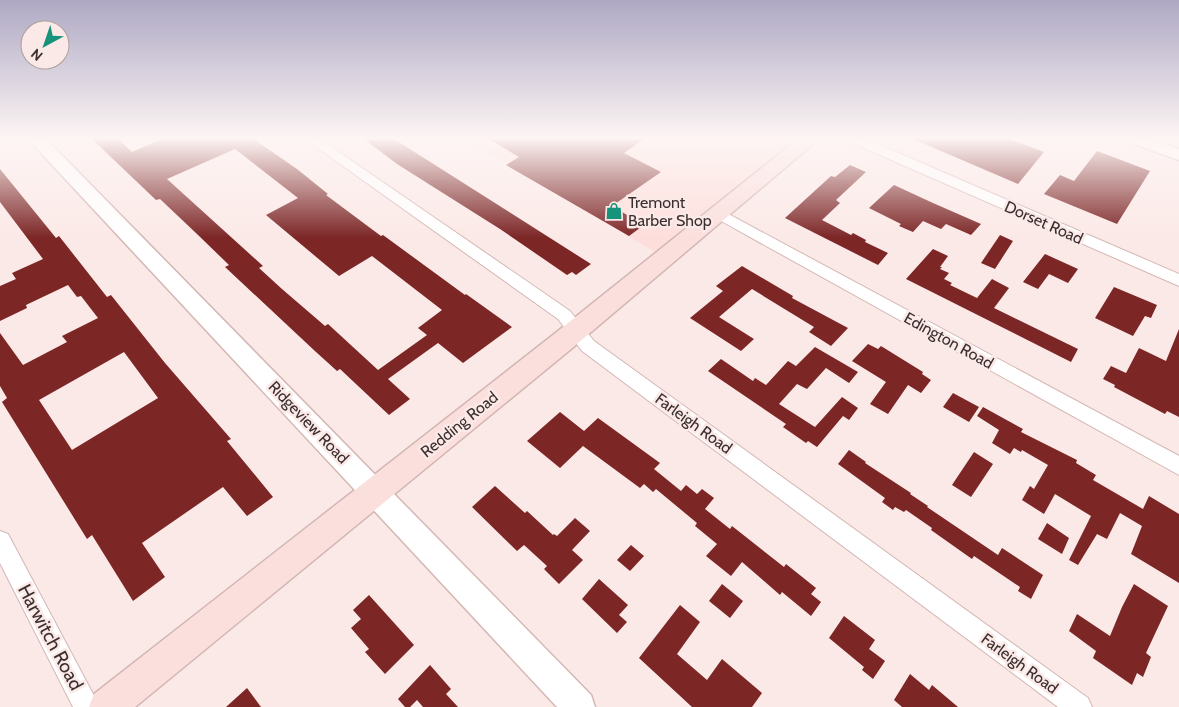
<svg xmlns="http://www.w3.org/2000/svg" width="1179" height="707" viewBox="0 0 1179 707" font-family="Cabin,sans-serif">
	<rect width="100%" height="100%" fill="#fbe9e7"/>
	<path fill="#fddedb" d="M 464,139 L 810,139 L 665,258 Z"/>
	<g fill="#7c2626" fill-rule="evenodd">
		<path d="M 92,139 L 118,139 L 132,152 L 162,139 L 257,139 L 255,140 L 297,169 L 328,194 L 326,195 L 381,236 L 383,235 L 465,295 L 466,294 L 512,327 L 463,363 L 438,343 L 388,379 L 410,399 L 389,415 L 340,369 L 337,371 L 316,352 L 225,267 L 229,265 L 197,234 L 160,199 L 156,200 ZM 235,149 L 298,198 L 266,215 L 339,276 L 372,256 L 442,310 L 418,328 L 427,335 L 378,370 L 328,324 L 325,326 L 282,289 L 259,268 L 263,266 L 167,179 Z"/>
		<path d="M 364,139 L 394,139 L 591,264 L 576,275 L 572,272 L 567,275 L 500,229 L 397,164 Z"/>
		<path d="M 489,139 L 644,139 L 624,153 L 661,172 L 612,206 L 644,225 L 629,236 L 506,165 L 519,157 Z"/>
		<path d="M 913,139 L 1009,139 L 1044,152 L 1018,184 Z"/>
		<path d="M 1097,151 L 1150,171 L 1117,224 L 1044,194 L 1060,175 L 1074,181 Z"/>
		<path d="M 850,165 L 866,172 L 836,200 L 840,203 L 822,220 L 851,235 L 853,233 L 866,240 L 865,242 L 888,253 L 878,265 L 785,218 L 831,176 L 835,177 Z"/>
		<path d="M 0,169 L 56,238 L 59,236 L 107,297 L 111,295 L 165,363 L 231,439 L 227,441 L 273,497 L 247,516 L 223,487 L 142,543 L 165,577 L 133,601 L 92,535 L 87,539 L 2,402 L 7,398 L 0,386 L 0,333 L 23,365 L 67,342 L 62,336 L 98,318 L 81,296 L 77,297 L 68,285 L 26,305 L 27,308 L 0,321 L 0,286 L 16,279 L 12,273 L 43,259 L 0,202 ZM 124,352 L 158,398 L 72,450 L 39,400 Z"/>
		<path d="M 894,185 L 933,203 L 981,224 L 971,235 L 946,224 L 941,229 L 923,221 L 913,232 L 899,226 L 901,224 L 869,208 Z"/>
		<path d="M 1000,235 L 1013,241 L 995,269 L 981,263 Z"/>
		<path d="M 933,249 L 948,256 L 940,267 L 942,267 L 940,269 L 949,273 L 944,279 L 952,283 L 950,285 L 977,298 L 992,279 L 1009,288 L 994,308 L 1078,349 L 1071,362 L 906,279 Z"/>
		<path d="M 1045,254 L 1078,269 L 1068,283 L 1049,274 L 1038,289 L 1023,282 Z"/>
		<path d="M 742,266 L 793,296 L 792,298 L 848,328 L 831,346 L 809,332 L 814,327 L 752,289 L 719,317 L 754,339 L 741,351 L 690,318 L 723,291 L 716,286 Z"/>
		<path d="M 1114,287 L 1157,305 L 1151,318 L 1145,316 L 1133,336 L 1095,318 Z"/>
		<path d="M 1179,329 L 1179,417 L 1167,411 L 1165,414 L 1114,387 L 1115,385 L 1103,379 L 1111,366 L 1126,373 L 1139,348 L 1166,361 Z"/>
		<path d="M 868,344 L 878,349 L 881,346 L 923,372 L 922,374 L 931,380 L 921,393 L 908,385 L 888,414 L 870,404 L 886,382 L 852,361 Z"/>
		<path d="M 815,347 L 858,372 L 849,383 L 826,368 L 807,389 L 797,384 L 779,404 L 815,427 L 842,397 L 858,408 L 849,420 L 843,416 L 817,447 L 808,441 L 806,443 L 783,427 L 786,424 L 708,371 L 721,359 L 753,381 L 755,378 L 766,385 L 788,361 L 796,366 Z"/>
		<path d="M 953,393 L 979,407 L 969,422 L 943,407 Z"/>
		<path d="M 983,407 L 1023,429 L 1021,432 L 1077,460 L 1076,463 L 1096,475 L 1093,480 L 1143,509 L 1149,496 L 1179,514 L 1179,583 L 1131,554 L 1142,526 L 1120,513 L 1107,539 L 1097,534 L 1078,565 L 1069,560 L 1091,516 L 1055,494 L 1044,514 L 1022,500 L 1030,486 L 1034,489 L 1048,465 L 1022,450 L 1021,452 L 1014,448 L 1010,454 L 992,443 L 999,430 L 977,416 Z"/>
		<path d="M 560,412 L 584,431 L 598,418 L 660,463 L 654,469 L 681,491 L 686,485 L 697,494 L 702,489 L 714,498 L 705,509 L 730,529 L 732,526 L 784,567 L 786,564 L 816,588 L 811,594 L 821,602 L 811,616 L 782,592 L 780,595 L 742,562 L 731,576 L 706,556 L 717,544 L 695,526 L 697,523 L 656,489 L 653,492 L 644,484 L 640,488 L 583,446 L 560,468 L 527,441 Z"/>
		<path d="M 849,450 L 866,462 L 865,463 L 911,493 L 910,494 L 928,506 L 927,507 L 998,555 L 1002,548 L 1043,575 L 1031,599 L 1018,591 L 1020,587 L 974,556 L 972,559 L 931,530 L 932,528 L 906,510 L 904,512 L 895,507 L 893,510 L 882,502 L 885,498 L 838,464 Z"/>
		<path d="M 974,452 L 993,464 L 971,497 L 952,485 Z"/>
		<path d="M 495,486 L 525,513 L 527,511 L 553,535 L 554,534 L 557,536 L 575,518 L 590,531 L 572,550 L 583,560 L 559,584 L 544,569 L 547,566 L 524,545 L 517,551 L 472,507 Z"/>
		<path d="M 1047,523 L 1069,538 L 1062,554 L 1038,539 Z"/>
		<path d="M 631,545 L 644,556 L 630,571 L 617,560 Z"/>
		<path d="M 599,579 L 628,605 L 619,615 L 627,622 L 617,633 L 582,599 Z"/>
		<path d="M 722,584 L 743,601 L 730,618 L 709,601 Z"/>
		<path d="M 1134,584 L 1168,606 L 1146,653 L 1151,657 L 1143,677 L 1137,673 L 1132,685 L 1093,658 L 1096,651 L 1069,631 L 1077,614 L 1110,636 L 1122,607 Z"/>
		<path d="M 369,595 L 414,645 L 385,674 L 365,652 L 369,649 L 351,628 L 361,619 L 353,610 Z"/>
		<path d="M 680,605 L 700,622 L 677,654 L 707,680 L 722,659 L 762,693 L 752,707 L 692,707 L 639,658 Z"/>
		<path d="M 844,616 L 875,640 L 869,649 L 885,661 L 873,679 L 862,670 L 864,667 L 829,638 Z"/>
		<path d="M 430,665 L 451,689 L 446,694 L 458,707 L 423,707 L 417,700 L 410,707 L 405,707 L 398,699 Z"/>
		<path d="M 910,674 L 929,690 L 932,685 L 958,707 L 902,707 L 894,700 Z"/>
		<path d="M 247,688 L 261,707 L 226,707 Z"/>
	</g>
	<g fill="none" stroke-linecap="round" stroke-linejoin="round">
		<g stroke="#d3b7b4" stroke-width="2">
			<g id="minor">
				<path d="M 305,139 L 320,139 L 570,311 L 594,341 L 1088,698 L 1092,707 L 1058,707 L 582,351 L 558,319 Z"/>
				<path d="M 849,139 L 866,139 L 1179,274 L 1179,286 L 850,142 Z"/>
				<path d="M 719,209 L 1179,456 L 1179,475 L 714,217 L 712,214 L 714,211 Z"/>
				<path d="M 0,531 L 8,534 L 100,707 L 73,707 L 0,563 Z"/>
			</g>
		</g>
		<g stroke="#d3b7b4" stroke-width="3">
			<g id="tertiary">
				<path d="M 28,139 L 46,139 L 591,695 L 595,707 L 557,707 Z"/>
				<path d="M 1126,139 L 1150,139 L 1179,149 L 1179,160 L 1128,142 Z"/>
			</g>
		</g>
		<g stroke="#d3b7b4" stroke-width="3">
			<path id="secondary" d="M 798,139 L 819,139 L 571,349 L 135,707 L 89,707 L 94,694 L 553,335 Z"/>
		</g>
		<use href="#minor" fill="#fff" fill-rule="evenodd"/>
		<use href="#tertiary" fill="#fff" fill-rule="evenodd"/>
		<use href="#secondary" fill="#fadfdd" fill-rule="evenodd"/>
	</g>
	<linearGradient id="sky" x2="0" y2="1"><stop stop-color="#aea8c4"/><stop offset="0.58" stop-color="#fdf5f4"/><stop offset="1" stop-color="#fdf5f4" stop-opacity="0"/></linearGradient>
	<rect width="1179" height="238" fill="url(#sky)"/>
	<defs>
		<g id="shop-bare" transform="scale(1.35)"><path d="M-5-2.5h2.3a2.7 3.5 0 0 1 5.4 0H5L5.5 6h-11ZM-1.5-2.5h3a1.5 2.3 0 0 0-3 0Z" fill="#16937a" stroke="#fbe9e7" stroke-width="2.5" paint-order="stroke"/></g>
	</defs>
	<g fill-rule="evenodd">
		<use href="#shop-bare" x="614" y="211"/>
	</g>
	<g text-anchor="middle" stroke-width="5" stroke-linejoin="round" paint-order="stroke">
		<g font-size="16" fill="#3a2f2e" stroke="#fbe9e7" text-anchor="start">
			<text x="628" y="208">Tremont<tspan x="628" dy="18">Barber Shop</tspan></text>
		</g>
		<g font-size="16" fill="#3a2f2e" stroke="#fbe9e7">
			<text transform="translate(1044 222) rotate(24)" y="6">Dorset Road</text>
			<text transform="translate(949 340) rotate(29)" y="6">Edington Road</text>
			<text transform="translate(309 422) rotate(46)" y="6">Ridgeview Road</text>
			<text transform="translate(694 423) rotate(36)" y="6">Farleigh Road</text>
			<text transform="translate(459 424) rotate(-39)" y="6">Redding Road</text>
			<text transform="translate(1020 663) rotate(36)" y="6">Farleigh Road</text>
		</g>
		<g font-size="19" fill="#3a2f2e" stroke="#fbe9e7">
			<text transform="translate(51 637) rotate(62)" y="7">Harwitch Road</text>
		</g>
	</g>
	<g transform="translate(45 45) rotate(220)"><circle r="24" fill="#fbe9e7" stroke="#ae9f9d"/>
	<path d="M0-4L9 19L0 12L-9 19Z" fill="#16937a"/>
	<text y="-8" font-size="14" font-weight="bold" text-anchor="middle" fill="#3a2f2e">N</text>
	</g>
</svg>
